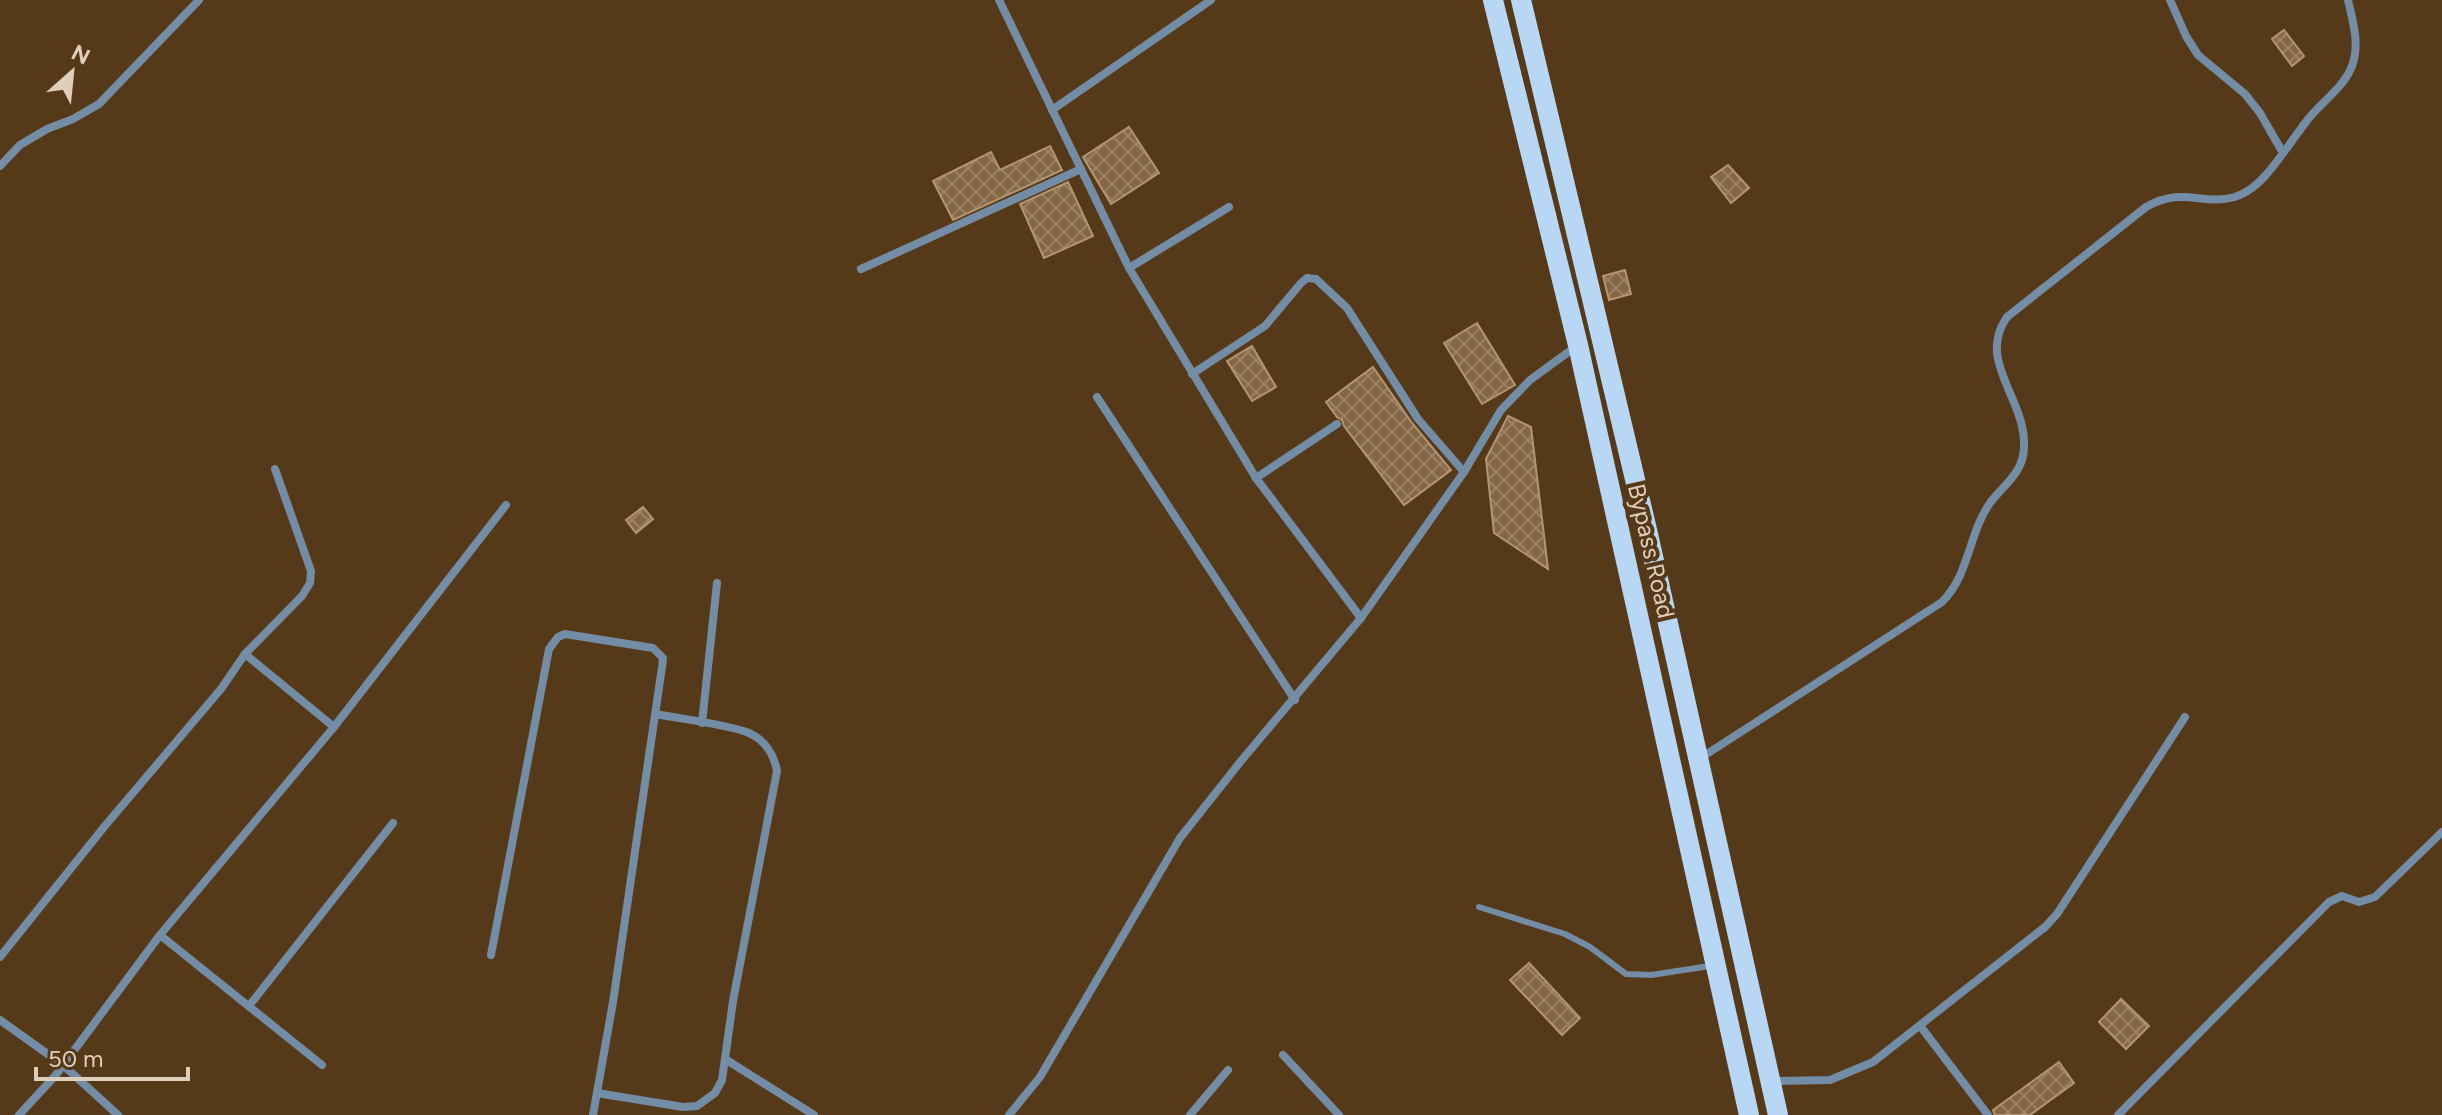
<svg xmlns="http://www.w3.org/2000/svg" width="2442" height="1115" viewBox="0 0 2442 1115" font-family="Figtree,sans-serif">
	<defs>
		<pattern id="building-cross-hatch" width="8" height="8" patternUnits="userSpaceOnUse" patternTransform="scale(2)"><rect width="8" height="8" fill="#856645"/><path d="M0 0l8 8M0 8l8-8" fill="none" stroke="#9c8266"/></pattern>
	</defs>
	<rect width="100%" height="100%" fill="#553918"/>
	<g fill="url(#building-cross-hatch)" stroke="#b69472" stroke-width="2">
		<path d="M 2284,30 L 2304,56 L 2292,66 L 2272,39 Z"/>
		<path d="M 1129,127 L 1159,173 L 1111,204 L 1083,157 Z"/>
		<path d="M 1050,146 L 1062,170 L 953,220 L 933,181 L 991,152 L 1000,170 Z"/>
		<path d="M 1728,165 L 1749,188 L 1731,203 L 1711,177 Z"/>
		<path d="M 1068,182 L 1093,236 L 1044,258 L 1020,204 Z"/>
		<path d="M 1625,270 L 1631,294 L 1609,300 L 1603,276 Z"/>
		<path d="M 1477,323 L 1515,385 L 1482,404 L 1444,343 Z"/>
		<path d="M 1252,346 L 1276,387 L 1252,401 L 1227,361 Z"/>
		<path d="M 1373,367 L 1412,423 L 1451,470 L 1404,505 L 1344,426 L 1342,420 L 1337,417 L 1326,402 Z"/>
		<path d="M 1508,416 L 1531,427 L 1548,569 L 1494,533 L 1486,459 Z"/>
		<path d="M 643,507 L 653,519 L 636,533 L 626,520 Z"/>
		<path d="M 1529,963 L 1580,1018 L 1562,1035 L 1510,980 Z"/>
		<path d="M 2121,999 L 2149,1026 L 2126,1049 L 2099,1022 Z"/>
		<path d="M 2059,1062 L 2074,1083 L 2030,1115 L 1995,1115 L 1993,1110 Z"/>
	</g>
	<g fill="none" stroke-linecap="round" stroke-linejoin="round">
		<path stroke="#738da6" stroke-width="6" d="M 1479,907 L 1565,934 L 1590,947 L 1626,974 L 1651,975 L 1710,966"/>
		<g stroke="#738da6" stroke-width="8">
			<path d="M 999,0 L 1129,268 L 1256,478 L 1361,618"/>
			<path d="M 2170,0 L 2186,36 L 2198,55 L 2245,94 L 2260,113 L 2283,153"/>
			<path d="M 1052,110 L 1211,0"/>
			<path d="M 0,166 L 20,145 L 47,129 L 73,119 L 99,104 L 199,0"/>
			<path d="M 1129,268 L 1229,207"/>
			<path d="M 861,269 L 1081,169"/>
			<path d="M 1192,374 L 1265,326 L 1301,283 L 1307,278 L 1316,279 L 1347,308 L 1418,419 L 1464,472"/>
			<path d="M 1097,397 L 1295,700"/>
			<path d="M 1256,478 L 1337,424"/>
			<path d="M 245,654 L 334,727"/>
			<path d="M 702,723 L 717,583"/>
			<path d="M 1699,759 L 1942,602 C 1970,574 1968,534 1990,503 C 2004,484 2024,473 2024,446 C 2026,399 1976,361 2007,317 L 2146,207 C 2184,186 2201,206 2235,197 C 2247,193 2257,185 2265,176 C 2281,158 2294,137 2309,118 C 2323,101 2344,87 2352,66 C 2360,45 2353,22 2348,0"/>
			<path d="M 160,935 L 322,1065"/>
			<path d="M 491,955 L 549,649 L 558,637 L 565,634 L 653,648 L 663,658 L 662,667 L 613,1002 L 593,1115"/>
			<path d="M 0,957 L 104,827 L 221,689 L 245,654 L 302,596 L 310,583 L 311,571 L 275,469"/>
			<path d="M 249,1006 L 393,823"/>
			<path d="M 0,1020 L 63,1065 L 118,1115"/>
			<path d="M 1921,1027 L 1988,1115"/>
			<path d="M 1283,1055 L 1339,1115"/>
			<path d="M 725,1059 L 814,1115"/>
			<path d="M 1771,1081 L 1830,1080 L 1873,1062 L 2045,927 L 2057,914 L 2185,717"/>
			<path d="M 597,1093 L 683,1107 L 697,1106 L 715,1093 L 722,1080 L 733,1001 L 777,771 C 774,755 765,740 749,733 C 728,724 680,719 656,714"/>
			<path d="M 19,1115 L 55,1076 L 160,935 L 334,727 L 506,505"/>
			<path d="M 1009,1115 L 1040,1077 L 1180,838 L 1241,761 L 1361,618 L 1464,472 L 1501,410 L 1530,380 L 1578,345"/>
			<path d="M 1190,1115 L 1228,1070"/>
			<path d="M 2118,1115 L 2329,902 L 2342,896 L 2359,902 L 2375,897 L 2442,832"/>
		</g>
		<g stroke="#b7d7f5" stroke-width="20">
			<path d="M 1493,0 L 1578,345 L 1749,1115"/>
			<path d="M 1521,0 L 1648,534 L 1778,1115"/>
		</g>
	</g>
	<g text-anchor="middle" stroke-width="8" stroke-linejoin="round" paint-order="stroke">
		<g font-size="24" fill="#e0cebc" stroke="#553918">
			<text transform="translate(1651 551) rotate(77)" y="8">Bypass Road</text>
		</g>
	</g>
	<g transform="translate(72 72) rotate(27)" stroke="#553918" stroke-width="6" paint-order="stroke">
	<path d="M0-6L14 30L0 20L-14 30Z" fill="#e0cebc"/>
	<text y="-12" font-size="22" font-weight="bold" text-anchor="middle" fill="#e0cebc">N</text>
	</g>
	<path d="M36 1067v12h152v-12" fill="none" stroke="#e0cebc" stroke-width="4"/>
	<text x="48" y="1067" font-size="24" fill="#e0cebc" stroke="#553918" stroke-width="6" paint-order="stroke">50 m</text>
</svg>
